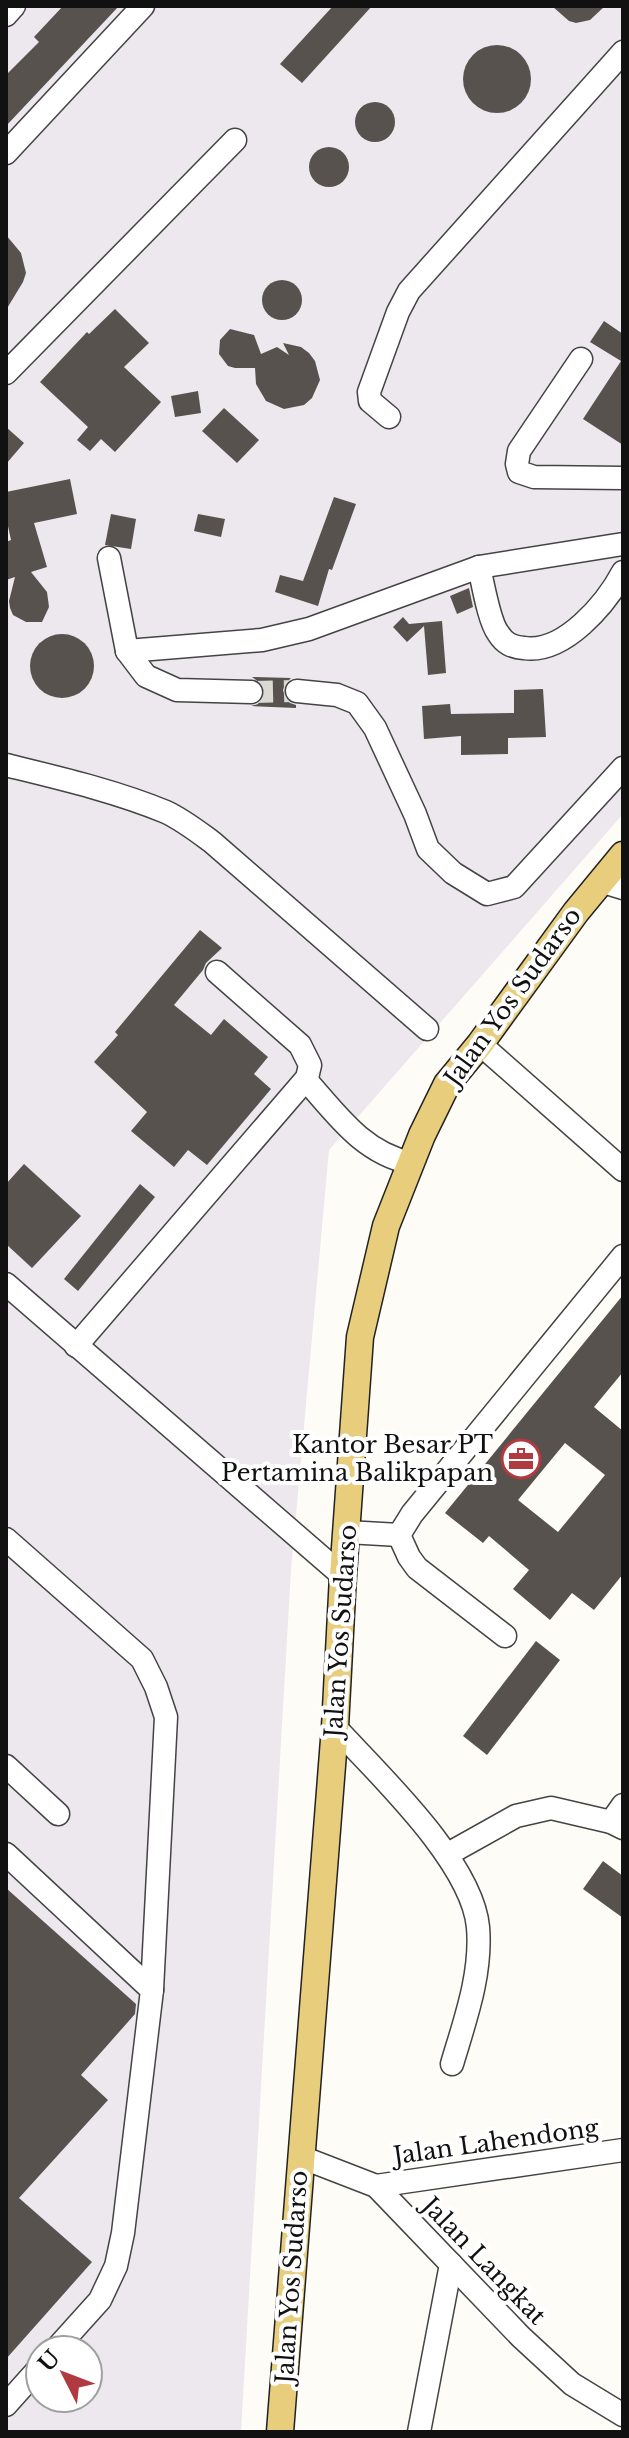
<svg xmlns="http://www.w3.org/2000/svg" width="629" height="2438" viewBox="0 0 629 2438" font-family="'Libre Baskerville',serif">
	<rect width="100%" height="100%" fill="#fefcf6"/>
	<path fill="#ede7ee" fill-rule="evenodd" d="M 6,6 L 623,6 L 623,814 L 329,1150 L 291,1570 L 241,2432 L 6,2432 ZM 40,2350 L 88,2350 L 88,2398 L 40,2398 Z"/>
	<g fill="#58524e" fill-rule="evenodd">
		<path d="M 63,6 L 119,6 L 6,126 L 6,75 L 39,42 L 34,37 Z"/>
		<path d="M 333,6 L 372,6 L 302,83 L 280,64 Z"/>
		<path d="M 552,6 L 605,6 L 590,20 L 576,23 L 569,21 Z"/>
		<circle cx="497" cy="79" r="34"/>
		<circle cx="375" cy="122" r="20"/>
		<circle cx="329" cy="167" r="20"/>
		<path d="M 6,235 L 21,253 L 26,273 L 23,282 L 6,310 Z"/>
		<circle cx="282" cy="300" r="20"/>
		<path d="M 115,309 L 149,343 L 124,367 L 161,402 L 115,452 L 101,439 L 90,451 L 77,440 L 88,427 L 40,382 L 87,332 L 89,334 Z"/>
		<path d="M 604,321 L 623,334 L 623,445 L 583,419 L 621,361 L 590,342 Z"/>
		<path d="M 230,329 L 254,335 L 261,354 L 277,347 L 289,355 L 283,343 L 301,347 L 309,353 L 315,361 L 320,380 L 312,398 L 304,405 L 284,409 L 266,401 L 256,384 L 255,368 L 235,368 L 228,366 L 219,354 L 220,340 Z"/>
		<path d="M 198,391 L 201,413 L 175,417 L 171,396 Z"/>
		<path d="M 224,408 L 259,440 L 237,463 L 202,431 Z"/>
		<path d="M 6,427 L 24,443 L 6,464 Z"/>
		<path d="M 70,479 L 77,514 L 34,523 L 47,567 L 31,572 L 47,592 L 49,607 L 42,622 L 26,622 L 13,615 L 10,608 L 9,601 L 15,577 L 6,580 L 6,542 L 11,540 L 6,517 L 6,492 Z"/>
		<path d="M 334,497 L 356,504 L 332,570 L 329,569 L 318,606 L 275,592 L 280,575 L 303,581 Z"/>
		<path d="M 111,514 L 136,519 L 131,549 L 105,545 Z"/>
		<path d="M 198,514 L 225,519 L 221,537 L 194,531 Z"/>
		<path d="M 469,588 L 473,607 L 457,614 L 450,596 Z"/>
		<path d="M 403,617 L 409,624 L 442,621 L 446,673 L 428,675 L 424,626 L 407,642 L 393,627 Z"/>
		<circle cx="62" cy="666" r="32"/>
		<path d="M 252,677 L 291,678 L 285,684 L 283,690 L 285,697 L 290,703 L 296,705 L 296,708 L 251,706 L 258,704 L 265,693 L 263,685 Z"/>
		<path d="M 543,689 L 546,737 L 508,738 L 508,754 L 461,755 L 461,736 L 424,739 L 422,706 L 450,704 L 451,714 L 514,713 L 514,690 Z"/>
		<path d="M 200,930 L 222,948 L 206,963 L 203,970 L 174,1005 L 211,1035 L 224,1019 L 268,1057 L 254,1074 L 271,1089 L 207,1165 L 188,1150 L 174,1167 L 131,1131 L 147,1112 L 94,1062 L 118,1035 L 115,1032 Z"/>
		<path d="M 24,1164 L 81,1216 L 32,1268 L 6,1244 L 6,1184 Z"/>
		<path d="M 140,1184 L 155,1197 L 78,1291 L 64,1279 Z"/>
		<path d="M 623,1295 L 623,1372 L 594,1407 L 623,1431 L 623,1574 L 594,1610 L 572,1593 L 550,1620 L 513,1589 L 529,1570 L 489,1536 L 483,1543 L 445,1513 ZM 565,1443 L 605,1475 L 558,1532 L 518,1500 Z"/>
		<path d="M 536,1641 L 560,1660 L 487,1755 L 463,1736 Z"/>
		<path d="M 603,1861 L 623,1876 L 623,1918 L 583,1889 Z"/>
		<path d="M 6,1888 L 136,2004 L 135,2014 L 81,2075 L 108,2100 L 19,2198 L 92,2262 L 6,2359 Z"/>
	</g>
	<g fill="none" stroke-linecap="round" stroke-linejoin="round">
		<path stroke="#dad9d4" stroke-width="22" stroke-dasharray="22 11" stroke-linecap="butt" d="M 251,692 L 297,691"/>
		<g stroke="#444" stroke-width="25">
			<g id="minor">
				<path d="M 6,15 L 14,6"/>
				<path d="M 6,153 L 143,6"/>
				<path d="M 581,359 L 519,451 L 517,464 L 519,472 L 534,477 L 623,478"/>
				<path d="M 6,373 L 235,140"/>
				<path d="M 389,417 L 370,401 L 369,392 L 398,312 L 409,291 L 623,52"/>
				<path d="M 109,558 L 127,651 L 146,676 L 177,690 L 251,692"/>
				<path d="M 479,567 C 483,584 489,621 498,633 C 505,644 512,647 524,648 C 564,654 606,604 623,572"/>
				<path d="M 127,651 L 262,640 L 309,629 L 479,567 L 623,544"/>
				<path d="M 297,691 L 337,695 L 357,703 L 375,728 L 415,814 L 428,849 L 453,873 L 487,894 L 514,887 L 623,768"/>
				<path d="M 6,765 C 59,778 115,791 166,812 C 183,820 197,831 212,842 L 427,1029"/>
				<path d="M 600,881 L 623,888"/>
				<path d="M 480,1044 L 623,1170"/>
				<path d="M 306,1080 C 337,1115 363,1153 411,1163"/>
				<path d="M 6,1284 L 343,1576"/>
				<path d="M 76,1346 L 307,1078 L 310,1065 L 300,1045 L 217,972"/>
				<path d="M 347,1532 L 399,1535"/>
				<path d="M 399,1535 L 412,1514 L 623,1256"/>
				<path d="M 399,1535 L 409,1557 L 417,1568 L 505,1636"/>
				<path d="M 6,1539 L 142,1659 L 156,1687 L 166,1717 L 152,1990"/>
				<path d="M 335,1727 C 379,1775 472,1862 478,1927 C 482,1974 465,2020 452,2064"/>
				<path d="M 6,1766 L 58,1814"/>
				<path d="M 611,1822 L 623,1805"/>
				<path d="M 6,1854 L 152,1990 L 123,2233 L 116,2266 L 100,2300 L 55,2350"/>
				<path d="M 448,1854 L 516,1816 L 551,1808 L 611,1822 L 623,1828"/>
				<path d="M 301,2157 L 376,2186 L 521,2337 L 572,2384 L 623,2415"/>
				<path d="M 376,2186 L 623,2150"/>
				<path d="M 6,2405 L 40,2367"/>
				<path d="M 419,2432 L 451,2264"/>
			</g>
		</g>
		<g stroke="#222" stroke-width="29">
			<path id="major" d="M 280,2432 L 335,1727 L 343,1576 L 360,1337 L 386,1226 L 422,1135 L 447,1084 L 480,1044 L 576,912 L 623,855"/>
		</g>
		<use href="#minor" stroke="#fff" stroke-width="22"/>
		<use href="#major" stroke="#e7cd7c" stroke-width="26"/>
	</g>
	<defs>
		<g id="office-ring" transform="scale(2)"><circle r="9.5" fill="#fff" stroke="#b03a40" stroke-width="1.5"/><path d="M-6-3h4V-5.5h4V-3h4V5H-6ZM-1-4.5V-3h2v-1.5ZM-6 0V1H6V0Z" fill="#b03a40"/></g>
	</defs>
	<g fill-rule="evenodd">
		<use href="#office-ring" x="521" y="1459"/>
	</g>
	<g text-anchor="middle" stroke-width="8" stroke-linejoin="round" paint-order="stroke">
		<g font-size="24" fill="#111" stroke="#fff">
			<text transform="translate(513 997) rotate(-54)" y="8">Jalan Yos Sudarso</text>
			<text transform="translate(341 1631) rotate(-86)" y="8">Jalan Yos Sudarso</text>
			<text transform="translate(496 2142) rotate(-8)" y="8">Jalan Lahendong</text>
			<text transform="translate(484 2261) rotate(46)" y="8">Jalan Langkat</text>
			<text transform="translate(292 2277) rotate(-86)" y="8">Jalan Yos Sudarso</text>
		</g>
		<g font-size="24" fill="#111" stroke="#fff" text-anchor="end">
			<text x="493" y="1453">Kantor Besar PT<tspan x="493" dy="28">Pertamina Balikpapan</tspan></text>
		</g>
	</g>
	<rect width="629" height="2438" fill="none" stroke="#111111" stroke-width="16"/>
	<g transform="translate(64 2374) rotate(312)"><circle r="38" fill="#ffffff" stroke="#a0a0a0" stroke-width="2"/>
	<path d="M0-6L14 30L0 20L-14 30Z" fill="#b03a40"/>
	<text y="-12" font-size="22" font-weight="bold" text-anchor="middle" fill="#111111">U</text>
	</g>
</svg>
